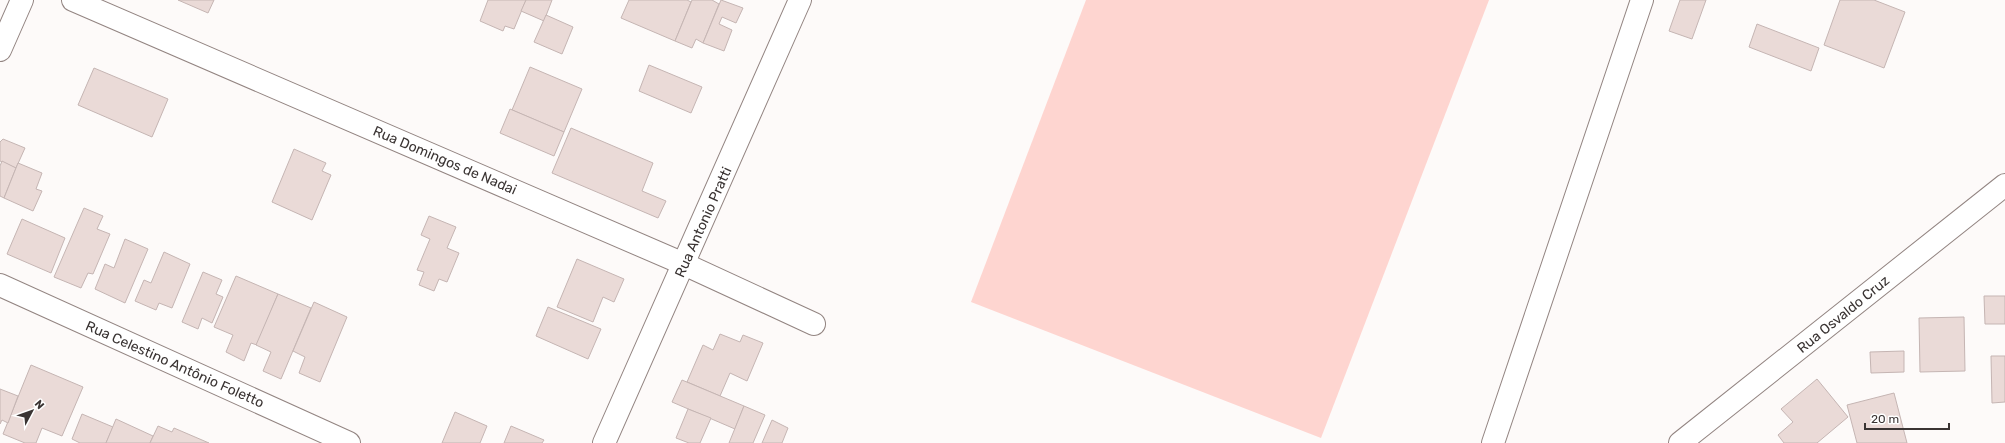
<svg xmlns="http://www.w3.org/2000/svg" width="2005" height="443" viewBox="0 0 2005 443" font-family="Rubik,sans-serif">
	<rect width="100%" height="100%" fill="#fdfaf9"/>
	<path fill="#fed5d0" d="M 1086,0 L 1489,0 L 1321,438 L 971,302 Z"/>
	<g fill="#eadad7" stroke="#c5b5b3">
		<path d="M 178,0 L 214,0 L 208,13 Z"/>
		<path d="M 488,0 L 526,0 L 514,29 L 505,26 L 503,31 L 480,21 Z"/>
		<path d="M 526,0 L 552,0 L 544,21 L 521,11 Z"/>
		<path d="M 629,0 L 687,0 L 691,2 L 675,41 L 621,18 Z"/>
		<path d="M 692,0 L 712,0 L 719,4 L 703,43 L 696,39 L 692,48 L 675,41 Z"/>
		<path d="M 721,0 L 743,8 L 736,23 L 722,17 L 719,24 L 732,30 L 724,51 L 703,43 Z"/>
		<path d="M 1680,0 L 1706,0 L 1692,39 L 1669,31 Z"/>
		<path d="M 1840,0 L 1874,0 L 1905,12 L 1884,68 L 1824,45 Z"/>
		<path d="M 546,15 L 573,27 L 562,54 L 534,42 Z"/>
		<path d="M 1757,24 L 1819,48 L 1811,71 L 1749,47 Z"/>
		<path d="M 649,65 L 702,87 L 691,113 L 639,91 Z"/>
		<path d="M 530,67 L 582,89 L 564,132 L 512,110 Z"/>
		<path d="M 94,68 L 168,99 L 152,137 L 78,105 Z"/>
		<path d="M 510,109 L 564,132 L 554,156 L 500,133 Z"/>
		<path d="M 571,128 L 653,163 L 642,191 L 666,201 L 658,218 L 552,173 Z"/>
		<path d="M 3,139 L 25,148 L 16,168 L 0,161 L 0,142 Z"/>
		<path d="M 294,149 L 326,163 L 322,171 L 331,175 L 312,220 L 272,202 Z"/>
		<path d="M 2,161 L 16,168 L 4,198 L 0,196 L 0,166 Z"/>
		<path d="M 18,163 L 42,173 L 36,189 L 42,191 L 33,211 L 4,198 Z"/>
		<path d="M 84,208 L 103,216 L 97,229 L 110,234 L 93,274 L 88,273 L 81,288 L 54,277 Z"/>
		<path d="M 429,216 L 456,227 L 447,248 L 459,253 L 447,282 L 439,279 L 434,291 L 419,285 L 424,272 L 417,270 L 430,239 L 421,235 Z"/>
		<path d="M 22,219 L 65,238 L 51,273 L 7,254 Z"/>
		<path d="M 125,239 L 148,249 L 125,303 L 95,289 L 105,264 L 114,268 Z"/>
		<path d="M 164,252 L 190,264 L 172,308 L 159,303 L 156,310 L 135,301 L 144,280 L 151,283 Z"/>
		<path d="M 577,259 L 624,279 L 614,302 L 603,297 L 593,322 L 557,307 Z"/>
		<path d="M 203,272 L 222,280 L 216,294 L 223,297 L 212,323 L 202,318 L 198,329 L 182,322 Z"/>
		<path d="M 236,276 L 278,294 L 257,345 L 251,343 L 244,361 L 226,352 L 233,335 L 214,327 Z"/>
		<path d="M 278,294 L 311,308 L 281,379 L 263,371 L 271,352 L 256,345 Z"/>
		<path d="M 1984,296 L 2005,296 L 2005,324 L 1985,324 Z"/>
		<path d="M 314,302 L 347,317 L 320,382 L 299,373 L 305,357 L 293,351 Z"/>
		<path d="M 548,307 L 601,329 L 588,359 L 536,336 Z"/>
		<path d="M 1964,317 L 1965,371 L 1920,372 L 1919,318 Z"/>
		<path d="M 720,334 L 740,342 L 743,335 L 763,343 L 747,381 L 730,373 L 720,396 L 687,382 L 703,345 L 713,350 Z"/>
		<path d="M 1904,351 L 1904,372 L 1871,373 L 1870,352 Z"/>
		<path d="M 1991,356 L 2005,356 L 2005,402 L 1992,403 Z"/>
		<path d="M 31,365 L 83,387 L 62,436 L 42,428 L 36,443 L 25,443 L 3,434 Z"/>
		<path d="M 1817,379 L 1848,417 L 1817,443 L 1784,443 L 1778,435 L 1793,422 L 1781,409 Z"/>
		<path d="M 682,380 L 744,406 L 735,429 L 672,402 Z"/>
		<path d="M 0,389 L 18,396 L 8,423 L 2,420 L 0,424 Z"/>
		<path d="M 1894,393 L 1907,443 L 1857,443 L 1847,405 Z"/>
		<path d="M 744,406 L 765,415 L 753,443 L 729,443 Z"/>
		<path d="M 688,409 L 711,418 L 700,443 L 689,443 L 676,438 Z"/>
		<path d="M 455,412 L 487,426 L 480,443 L 442,443 Z"/>
		<path d="M 82,414 L 113,427 L 106,443 L 80,443 L 72,439 Z"/>
		<path d="M 116,419 L 153,436 L 150,443 L 106,443 Z"/>
		<path d="M 772,420 L 788,428 L 782,443 L 762,443 Z"/>
		<path d="M 158,426 L 172,432 L 174,428 L 209,443 L 150,443 Z"/>
		<path d="M 511,426 L 544,440 L 542,443 L 504,443 Z"/>
	</g>
	<g fill="none" stroke-linecap="round" stroke-linejoin="round">
		<g stroke="#938582" stroke-width="24">
			<g id="street">
				<path d="M 73,0 L 684,264 L 814,324"/>
				<path d="M 0,285 L 349,443"/>
				<path d="M 604,443 L 800,0"/>
				<path d="M 1493,443 L 1642,0"/>
			</g>
		</g>
		<g stroke="#938582" stroke-width="24">
			<path id="secondary" d="M 0,50 L 22,0"/>
		</g>
		<g stroke="#938582" stroke-width="24">
			<path id="highway" d="M 1680,443 L 2005,185"/>
		</g>
		<use href="#street" stroke="#fff" stroke-width="22"/>
		<use href="#secondary" stroke="#fff" stroke-width="22"/>
		<use href="#highway" stroke="#fff" stroke-width="22"/>
	</g>
	<g text-anchor="middle" stroke-width="3" stroke-linejoin="round" paint-order="stroke">
		<g font-size="14" fill="#3a3433" stroke="#fff">
			<text transform="translate(445 160) rotate(23)" y="5">Rua Domingos de Nadai</text>
			<text transform="translate(703 222) rotate(-66)" y="5">Rua Antonio Pratti</text>
			<text transform="translate(1843 314) rotate(-39)" y="5">Rua Osvaldo Cruz</text>
			<text transform="translate(175 364) rotate(24)" y="5">Rua Celestino Antônio Foletto</text>
		</g>
	</g>
	<g transform="translate(32 411) rotate(49)" stroke="#ffffff" stroke-width="3" paint-order="stroke">
	<path d="M0-3L7 15L0 10L-7 15Z" fill="#3a3433"/>
	<text y="-6" font-size="11" font-weight="bold" text-anchor="middle" fill="#3a3433">N</text>
	</g>
	<path d="M1865 423v6h84v-6" fill="none" stroke="#3a3433" stroke-width="2"/>
	<text x="1871" y="423" font-size="12" fill="#3a3433" stroke="#ffffff" stroke-width="3" paint-order="stroke">20 m</text>
</svg>
